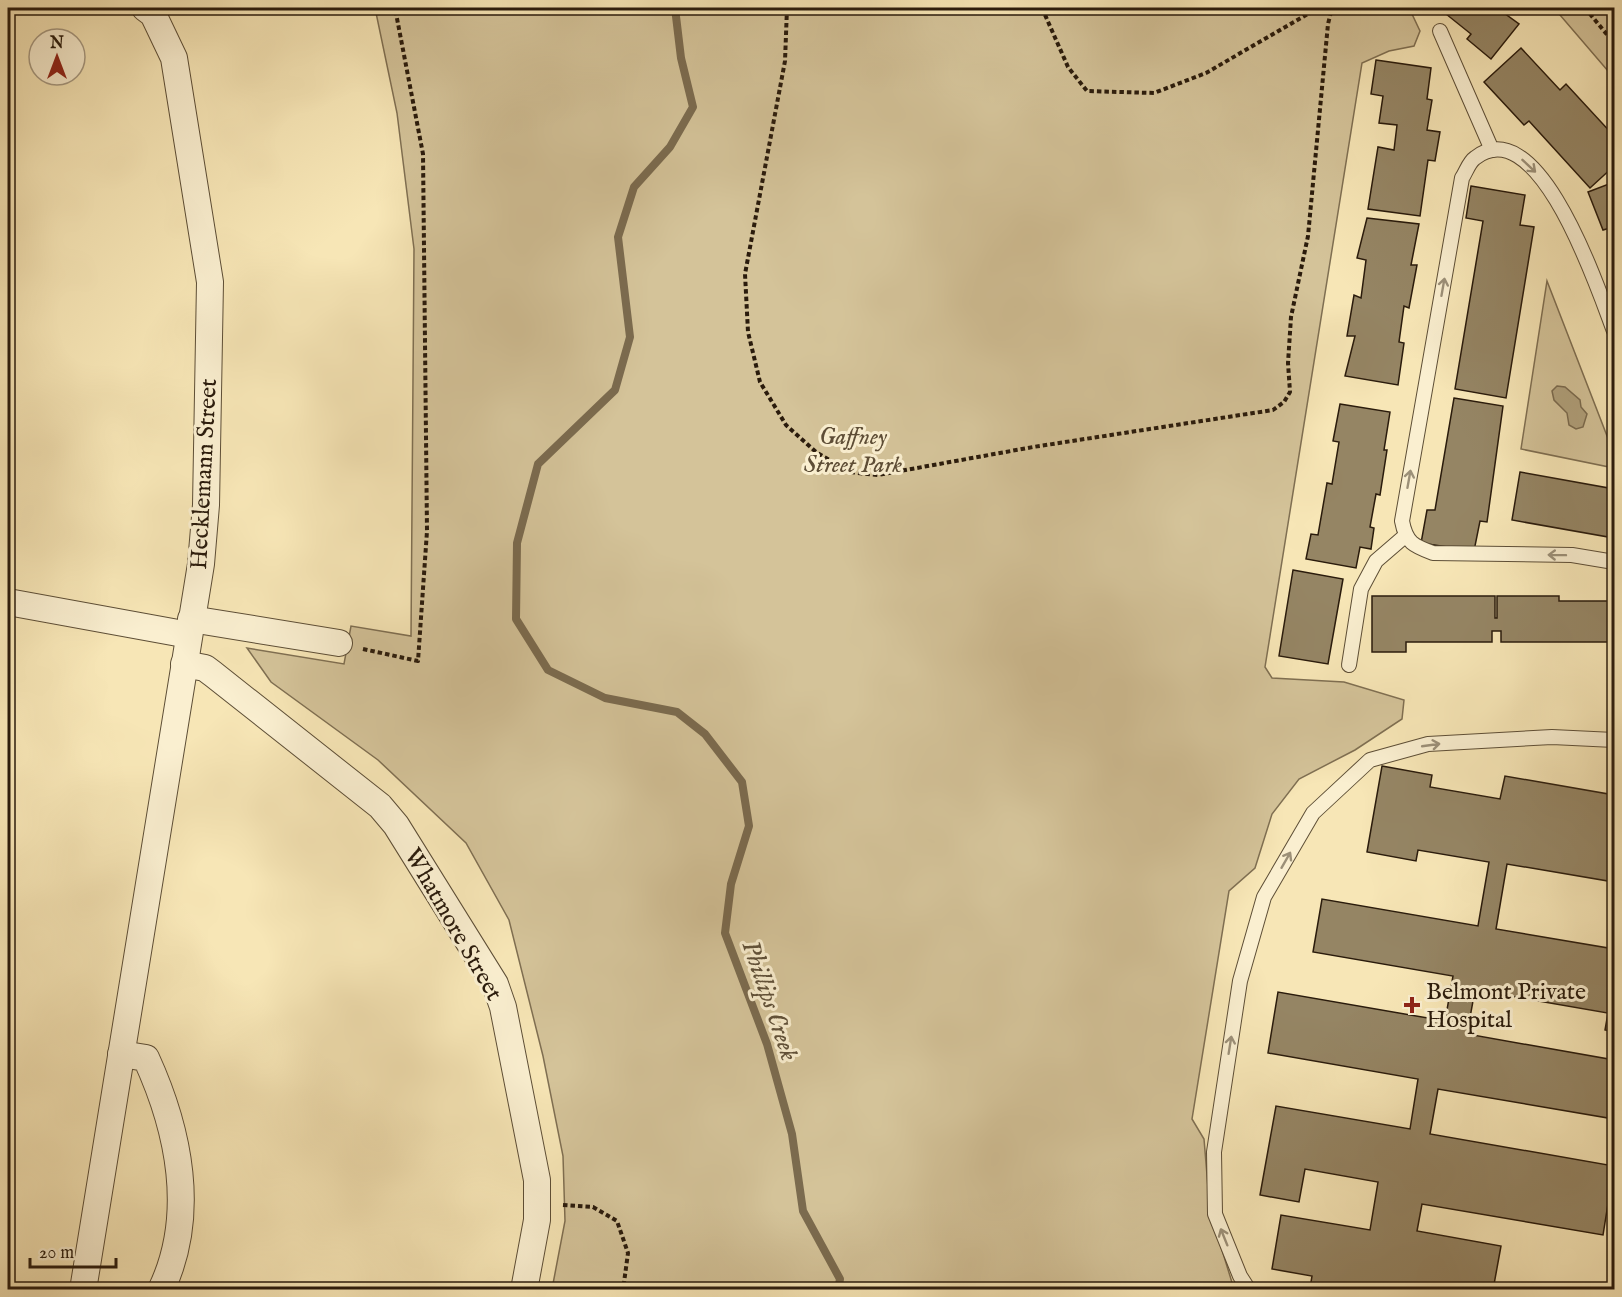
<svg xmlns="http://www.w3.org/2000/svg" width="1622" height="1297" viewBox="0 0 1622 1297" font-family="'IM FELL English',serif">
	<rect width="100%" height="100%" fill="#f7e6b6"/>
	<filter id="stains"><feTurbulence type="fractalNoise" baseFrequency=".00333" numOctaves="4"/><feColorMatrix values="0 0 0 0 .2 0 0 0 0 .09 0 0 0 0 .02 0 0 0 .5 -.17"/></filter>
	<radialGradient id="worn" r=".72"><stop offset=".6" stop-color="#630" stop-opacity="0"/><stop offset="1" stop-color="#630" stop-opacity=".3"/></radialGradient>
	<g fill="#d4c399" stroke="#7f6f52" stroke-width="1.5">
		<path d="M 375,8 L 1423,8 L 1412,14 L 1420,31 L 1414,46 L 1389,51 L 1362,63 L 1265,667 L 1272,678 L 1344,682 L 1404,700 L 1402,719 L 1355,750 L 1299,779 L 1272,814 L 1255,868 L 1229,891 L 1192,1119 L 1204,1139 L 1210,1211 L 1234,1289 L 552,1289 L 565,1221 L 563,1156 L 543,1056 L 509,920 L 466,843 L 378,760 L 271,682 L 247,648 L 344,664 L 351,626 L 411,636 L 414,249 L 397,113 Z"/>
		<path d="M 1554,8 L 1614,8 L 1614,78 Z"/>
		<path d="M 1547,281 L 1614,454 L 1614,468 L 1521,449 Z"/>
	</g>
	<path fill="#b1a17c" stroke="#7b6b4f" stroke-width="1.5" d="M 1557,386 L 1565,387 L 1580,400 L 1581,407 L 1587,414 L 1583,427 L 1576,429 L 1569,425 L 1567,413 L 1554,400 L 1552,391 Z"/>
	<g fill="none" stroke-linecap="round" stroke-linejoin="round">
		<path stroke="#7b6b4f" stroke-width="8" d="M 675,8 L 681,58 L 693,107 L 670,147 L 634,187 L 618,237 L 630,337 L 615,390 L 538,464 L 517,543 L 516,619 L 548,670 L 605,698 L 677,712 L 705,734 L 742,782 L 749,826 L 731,884 L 725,933 L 767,1044 L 792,1134 L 803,1211 L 840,1279 L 838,1290"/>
	</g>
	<g fill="#958564" stroke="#2a1b0c" stroke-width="1.5">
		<path d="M 1451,8 L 1497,8 L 1519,24 L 1491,59 L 1467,39 L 1471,34 L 1446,14 Z"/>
		<path d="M 1521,48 L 1560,90 L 1566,84 L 1614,136 L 1614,166 L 1590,188 L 1529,121 L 1524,125 L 1484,82 Z"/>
		<path d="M 1376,60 L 1431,68 L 1427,99 L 1432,100 L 1427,130 L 1440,132 L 1435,161 L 1428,160 L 1420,216 L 1368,209 L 1378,147 L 1394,150 L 1397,125 L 1379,123 L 1383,96 L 1371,94 Z"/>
		<path d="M 1614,182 L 1614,242 L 1610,228 L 1603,230 L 1588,192 Z"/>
		<path d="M 1471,186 L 1525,195 L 1520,225 L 1534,227 L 1506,398 L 1455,389 L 1483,221 L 1466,218 Z"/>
		<path d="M 1367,218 L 1419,224 L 1411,265 L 1417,265 L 1409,308 L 1404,306 L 1399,342 L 1404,343 L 1398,385 L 1345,376 L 1355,336 L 1347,336 L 1354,295 L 1361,298 L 1366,260 L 1357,258 Z"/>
		<path d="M 1454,398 L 1503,406 L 1487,522 L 1480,521 L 1474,551 L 1421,543 L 1427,510 L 1435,510 Z"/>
		<path d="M 1340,404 L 1390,412 L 1384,450 L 1387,450 L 1380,495 L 1376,494 L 1370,527 L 1374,528 L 1371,549 L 1360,547 L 1356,568 L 1306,559 L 1311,534 L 1318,535 L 1327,483 L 1332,484 L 1339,442 L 1333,441 Z"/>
		<path d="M 1520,472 L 1614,489 L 1614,538 L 1512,520 Z"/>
		<path d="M 1293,570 L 1343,579 L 1328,664 L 1279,656 Z"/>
		<path d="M 1372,596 L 1495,596 L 1495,618 L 1497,618 L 1497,596 L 1559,596 L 1559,601 L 1614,601 L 1614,642 L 1501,642 L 1501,631 L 1492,631 L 1492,642 L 1406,642 L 1406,652 L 1372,652 Z"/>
		<path d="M 1382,766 L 1432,775 L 1430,787 L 1500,799 L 1505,776 L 1614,795 L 1614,882 L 1507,864 L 1496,929 L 1614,949 L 1614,1032 L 1605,1030 L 1608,1013 L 1475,990 L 1467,1034 L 1614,1060 L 1614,1119 L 1438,1089 L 1430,1134 L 1614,1166 L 1603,1235 L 1422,1204 L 1417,1231 L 1501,1246 L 1493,1290 L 1365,1290 L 1366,1287 L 1342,1283 L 1341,1290 L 1320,1290 L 1310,1288 L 1312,1276 L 1272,1269 L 1281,1215 L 1370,1230 L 1378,1182 L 1305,1169 L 1299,1202 L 1260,1195 L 1276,1106 L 1410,1129 L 1418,1079 L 1268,1053 L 1278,992 L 1445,1021 L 1453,976 L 1313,952 L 1322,899 L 1478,926 L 1489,862 L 1418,850 L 1416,861 L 1367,852 Z"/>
	</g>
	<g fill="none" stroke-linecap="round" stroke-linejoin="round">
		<g stroke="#5d4e36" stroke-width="16">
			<g id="lane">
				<path d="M 1440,31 L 1492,150"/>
				<path d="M 1614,331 C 1599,292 1539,108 1475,158 C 1469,162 1466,172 1462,178 L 1402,521 C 1406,543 1414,546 1433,553 L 1572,555 L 1614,562"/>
				<path d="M 1349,665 L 1361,589 L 1376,561 L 1405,536"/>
				<path d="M 1249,1290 L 1240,1276 L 1215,1214 L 1214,1152 L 1240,981 L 1264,897 L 1313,813 L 1370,760 L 1428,744 L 1552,737 L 1614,740"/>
			</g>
		</g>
		<g stroke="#5d4e36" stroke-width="28">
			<g id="street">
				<path d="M 8,602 L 189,635"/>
				<path d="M 191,619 L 339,643"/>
				<path d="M 184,664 L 205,668 L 213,674 L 380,806 L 396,825 L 495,984 L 503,1007 L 537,1180 L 537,1220 L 524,1290"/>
				<path d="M 121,1054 L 146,1058 C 179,1130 197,1215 161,1290"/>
				<path d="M 83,1290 L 201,564 L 206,505 L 210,282 L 174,58 L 153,14 L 145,8"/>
			</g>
		</g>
		<g stroke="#2a1b0c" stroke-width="4" stroke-dasharray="4.5 3" stroke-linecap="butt">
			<path d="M 787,8 L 785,61 L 745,274 L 748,332 L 760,382 L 786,425 L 816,452 L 849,472 L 878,475 L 1033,447 L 1273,410 L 1284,402 L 1290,392 L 1288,363 L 1291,317 L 1308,236 L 1328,24 L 1332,8"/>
			<path d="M 1042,8 L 1068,67 L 1087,91 L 1154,93 L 1206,73 L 1306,15 L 1322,8"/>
			<path d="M 1585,8 L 1614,43"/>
			<path d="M 363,649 L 418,661 L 427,531 L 423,154 L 395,8"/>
			<path d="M 563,1205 L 593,1207 L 617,1221 L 628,1253 L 623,1290"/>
		</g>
		<use href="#lane" stroke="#faefd0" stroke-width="14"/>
		<use href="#street" stroke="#faefd0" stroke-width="26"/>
	</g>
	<defs><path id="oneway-shaft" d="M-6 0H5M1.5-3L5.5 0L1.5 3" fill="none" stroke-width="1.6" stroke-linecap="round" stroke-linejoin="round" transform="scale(1.5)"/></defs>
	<g stroke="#9c9078">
		<use href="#oneway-shaft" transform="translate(1529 166) rotate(43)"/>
		<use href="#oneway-shaft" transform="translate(1443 287) rotate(-80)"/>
		<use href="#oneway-shaft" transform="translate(1409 479) rotate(-80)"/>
		<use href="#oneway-shaft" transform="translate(1557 555) rotate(-179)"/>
		<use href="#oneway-shaft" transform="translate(1431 745) rotate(-8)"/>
		<use href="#oneway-shaft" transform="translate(1286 860) rotate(-60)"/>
		<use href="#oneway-shaft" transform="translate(1230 1045) rotate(-81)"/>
		<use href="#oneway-shaft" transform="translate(1224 1237) rotate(-112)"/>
	</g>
	<path fill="#8f2418" stroke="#faefd0" stroke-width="2" d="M1409 996h6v6h6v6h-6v6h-6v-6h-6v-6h6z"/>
	<g text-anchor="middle" stroke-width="6" stroke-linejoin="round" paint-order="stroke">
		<g font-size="24" font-style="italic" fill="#5d4d36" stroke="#faefd0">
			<text x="853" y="444">Gaffney<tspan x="853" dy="28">Street Park</tspan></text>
		</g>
		<g font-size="24" fill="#2a1b0c" stroke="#faefd0">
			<text transform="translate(203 474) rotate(-87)" y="8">Hecklemann Street</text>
			<text transform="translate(454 924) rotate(60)" y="8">Whatmore Street</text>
		</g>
		<g font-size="24" fill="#2a1b0c" stroke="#faefd0" text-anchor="start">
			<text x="1426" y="999">Belmont Private<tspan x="1426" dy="28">Hospital</tspan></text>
		</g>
		<g font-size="26" font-style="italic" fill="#605139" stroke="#faefd0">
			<text transform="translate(771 1000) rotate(71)" y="9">Phillips Creek</text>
		</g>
	</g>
	<rect width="1622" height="1297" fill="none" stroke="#f7e6b6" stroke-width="30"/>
	<rect x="9" y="9" width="1604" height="1279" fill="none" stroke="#2a1b0c" stroke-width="3"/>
	<rect x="15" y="15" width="1592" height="1267" fill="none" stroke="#2a1b0c" stroke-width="1.5"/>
	<g transform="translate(57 57)"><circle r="28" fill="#faefd0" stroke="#a79a82" stroke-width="1.5"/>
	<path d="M0-4.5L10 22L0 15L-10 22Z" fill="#8f2418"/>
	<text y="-9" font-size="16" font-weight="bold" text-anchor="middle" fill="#2a1b0c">N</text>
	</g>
	<path d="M30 1258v9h86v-9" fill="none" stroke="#2a1b0c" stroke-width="3"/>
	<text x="39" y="1258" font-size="18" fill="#2a1b0c" stroke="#faefd0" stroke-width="4.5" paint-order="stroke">20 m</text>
	<rect width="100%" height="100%" filter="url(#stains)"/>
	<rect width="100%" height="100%" fill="url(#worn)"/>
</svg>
